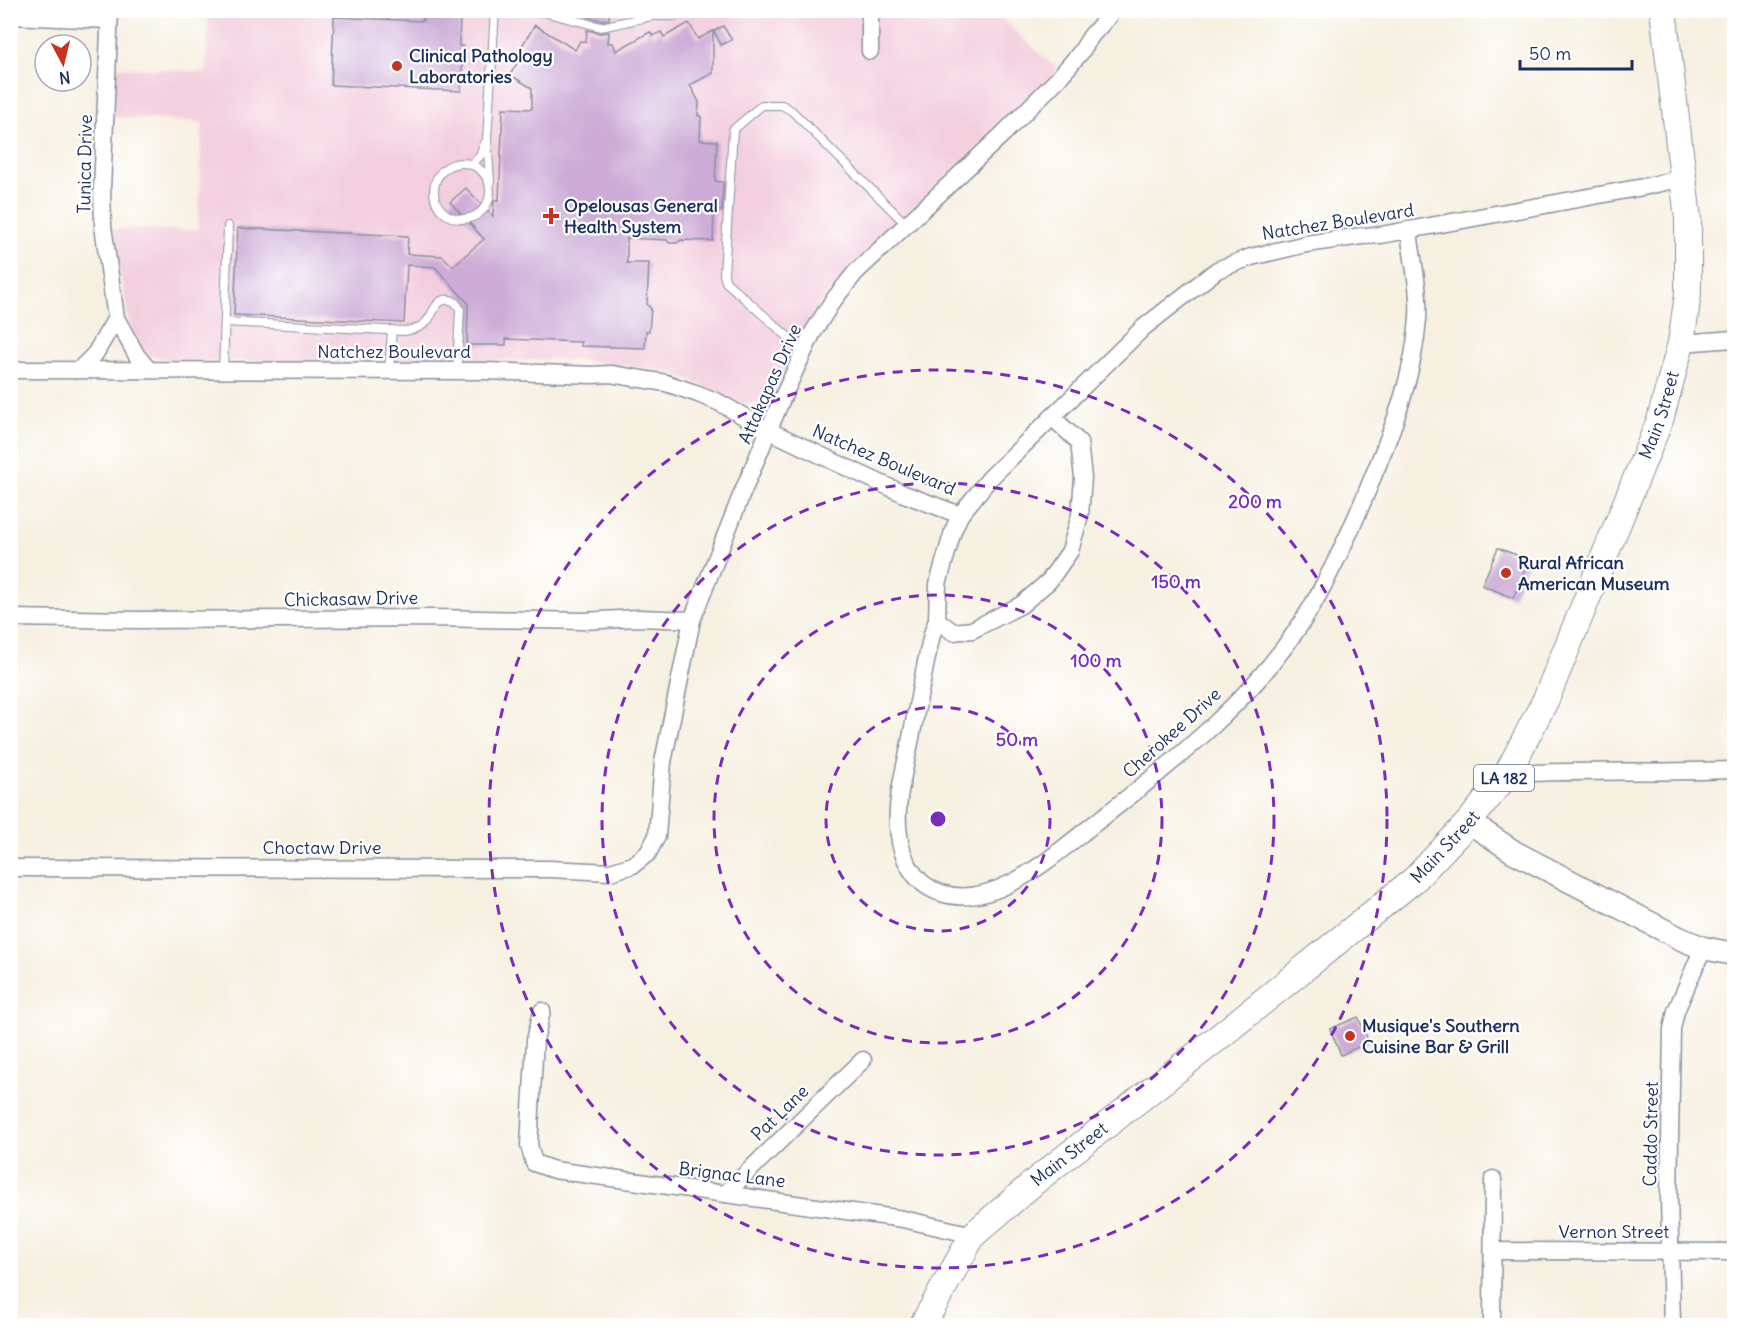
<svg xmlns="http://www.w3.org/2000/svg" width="1745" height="1336" viewBox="0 0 1745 1336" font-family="Delius,sans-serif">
	<rect width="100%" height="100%" fill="#fff"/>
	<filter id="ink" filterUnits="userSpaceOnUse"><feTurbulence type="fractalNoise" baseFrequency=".0167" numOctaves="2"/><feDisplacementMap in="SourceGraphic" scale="12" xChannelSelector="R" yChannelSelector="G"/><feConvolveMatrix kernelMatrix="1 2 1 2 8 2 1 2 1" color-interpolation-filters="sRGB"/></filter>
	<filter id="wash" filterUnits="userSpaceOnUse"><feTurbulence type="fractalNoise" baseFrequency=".008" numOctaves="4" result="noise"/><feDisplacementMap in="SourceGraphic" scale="24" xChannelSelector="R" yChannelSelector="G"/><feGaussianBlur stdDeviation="1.35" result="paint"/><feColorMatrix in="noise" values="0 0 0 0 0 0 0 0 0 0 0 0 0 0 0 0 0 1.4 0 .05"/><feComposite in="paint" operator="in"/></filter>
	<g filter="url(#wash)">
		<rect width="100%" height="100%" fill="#f6f0e0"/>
		<path fill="#f3cfde" d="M 209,11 L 999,11 L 999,16 L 1058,70 L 887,232 L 824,298 L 773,395 L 760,403 L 743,404 L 673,373 L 582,360 L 174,361 L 147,355 L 139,347 L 130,326 L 112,229 L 198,230 L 202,122 L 112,117 L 116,67 L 206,72 Z"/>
		<g id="blocks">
			<g fill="#cdadd7">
				<path d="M 588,10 L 610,10 L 609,19 L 601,20 L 588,17 Z"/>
				<path d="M 423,14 L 460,16 L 459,46 L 463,46 L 461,91 L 331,85 L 334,17 L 423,21 Z"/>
				<path d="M 689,23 L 698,39 L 713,31 L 713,73 L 690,85 L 699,102 L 698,116 L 701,116 L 700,140 L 717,141 L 715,181 L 723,182 L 722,211 L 714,211 L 713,241 L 681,240 L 677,243 L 669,243 L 667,240 L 627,238 L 627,263 L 649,263 L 647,304 L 651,309 L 649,331 L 646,331 L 645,348 L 581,346 L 581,342 L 506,339 L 506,345 L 467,345 L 468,303 L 435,267 L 407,265 L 404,323 L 234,315 L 238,228 L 408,236 L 407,254 L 442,256 L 453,266 L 484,239 L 450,202 L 466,188 L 493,216 L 494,200 L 499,200 L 503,108 L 532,109 L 532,88 L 510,75 L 522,55 L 518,52 L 535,25 L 575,50 L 580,41 L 586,42 L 587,30 L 600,33 L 609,32 L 608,43 L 613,43 L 616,51 L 650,32 L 653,36 L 661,32 L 664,37 Z"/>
				<path d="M 723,26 L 732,40 L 721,45 L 714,31 Z"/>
				<path d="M 1498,548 L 1529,560 L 1513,598 L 1482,585 Z"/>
				<path d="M 1358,1017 L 1369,1042 L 1341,1055 L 1330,1029 Z"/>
			</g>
		</g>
	</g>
	<g filter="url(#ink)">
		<use href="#blocks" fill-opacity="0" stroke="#88909f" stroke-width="1.5"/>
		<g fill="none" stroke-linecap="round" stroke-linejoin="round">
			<g stroke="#88909f" stroke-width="10">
				<g id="lane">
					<path d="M 536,10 L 601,27 L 652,16 L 674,16 L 688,10"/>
					<path d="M 495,11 L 539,12"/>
					<circle cx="462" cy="191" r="28"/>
					<path d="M 471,165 L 480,156 L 485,143"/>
					<path d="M 490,181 L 487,139 L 495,10"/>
					<path d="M 225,322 L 405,331 C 413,330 421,328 427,321 C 434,313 436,297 450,300 C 455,301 457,304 460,309 L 457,371"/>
					<path d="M 804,351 L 726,282 L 724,275 L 733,130 L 762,105 L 782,105 L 792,111 L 907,225"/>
					<path d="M 223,371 L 228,226"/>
					<path d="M 389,371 L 392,330"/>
				</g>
			</g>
			<g stroke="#88909f" stroke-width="19">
				<g id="street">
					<path d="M 870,10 L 870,51"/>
					<path d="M 10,16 L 109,20"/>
					<path d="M 1409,231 C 1412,259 1420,289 1418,318 C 1414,373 1395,424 1374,474 C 1356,520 1336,564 1312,606 C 1259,696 1175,761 1094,824 C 1055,854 995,911 941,893 C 928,889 917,880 910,868 C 904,858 900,846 899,835 C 894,805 904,772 910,743 C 917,707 924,670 932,634 L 937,620 L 938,584 L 953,531 L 960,515 L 990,478 L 1143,328 L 1217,270 L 1251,257 L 1306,244 L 1362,236 L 1381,235 L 1643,187 L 1683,178"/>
					<path d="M 116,318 L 137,356 L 148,369"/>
					<path d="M 1681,343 L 1734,339"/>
					<path d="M 80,369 L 95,354 L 116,318 L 103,226 L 102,189 L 110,10"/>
					<path d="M 10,370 L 485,371 L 592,375 L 611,374 L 666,383 L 698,394 L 718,402 L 770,431 L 837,463 L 904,494 L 960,515"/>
					<path d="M 10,618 L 137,620 L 434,618 L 583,621 L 638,618 L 692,620"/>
					<path d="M 937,620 L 953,632 L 972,630 L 1021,605 L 1049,581 L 1070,551 L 1080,515 L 1083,478 L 1079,442 L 1052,417"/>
					<path d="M 1507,774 C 1583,770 1659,773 1734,770"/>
					<path d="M 10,868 L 549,869 L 610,872 L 633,865 L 648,853 L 657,836 L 663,762 L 692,620 L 741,496 L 781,401 L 812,334 L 832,302 L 855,273 L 1004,133 L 1057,80 L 1081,52 L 1091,36 L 1108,17 L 1110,10"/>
					<path d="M 542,1011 L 535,1040 L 529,1145 L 534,1163 L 554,1170 L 903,1219 L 973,1235"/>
					<path d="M 725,1194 L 863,1060"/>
					<path d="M 1493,1251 L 1734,1252"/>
					<path d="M 1492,1326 L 1493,1179"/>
					<path d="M 1672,1326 L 1669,1196 L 1672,1029 L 1676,1011 L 1703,948"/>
				</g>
			</g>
			<g stroke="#88909f" stroke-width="25">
				<path id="secondary" d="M 1469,822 L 1514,852 L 1679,938 L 1703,948 L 1734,954"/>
			</g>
			<g stroke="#88909f" stroke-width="28">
				<g id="primary">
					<path id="s1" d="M 922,1326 L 973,1235 L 1039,1178 L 1219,1037 L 1415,879 L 1469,822 L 1507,774 L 1546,699 L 1660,420 L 1681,343 L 1688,294 L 1688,219 L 1663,10"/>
				</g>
			</g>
			<use href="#lane" stroke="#fff" stroke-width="8"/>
			<use href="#street" stroke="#fff" stroke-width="16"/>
			<use href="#secondary" stroke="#fff" stroke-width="22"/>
			<use href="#primary" stroke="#fff" stroke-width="26"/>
		</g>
	</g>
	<g fill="none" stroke="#7b2cbf" stroke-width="3" stroke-dasharray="10 8">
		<circle cx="938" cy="819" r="112"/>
		<circle cx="938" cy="819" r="224"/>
		<circle cx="938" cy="819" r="336"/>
		<circle cx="938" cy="819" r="449"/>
	</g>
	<g fill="#c8321e" stroke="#fff" stroke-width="2">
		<circle cx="397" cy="66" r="6"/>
		<path d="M548 207h6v6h6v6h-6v6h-6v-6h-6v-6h6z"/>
		<circle cx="1506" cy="573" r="6"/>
		<circle cx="1350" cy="1036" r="6"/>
	</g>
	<g text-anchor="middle" stroke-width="4.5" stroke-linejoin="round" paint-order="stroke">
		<rect fill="#fff" stroke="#5f6d8e" stroke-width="1.5" x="1474" y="765" width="60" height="26" rx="4.5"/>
		<g font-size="16" font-weight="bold" fill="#1b2f5e">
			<text x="1504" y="784">LA 182</text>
		</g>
		<g font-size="18" font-weight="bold" fill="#1b2f5e" stroke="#fff" text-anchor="start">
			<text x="409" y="62">Clinical Pathology<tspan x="409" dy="21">Laboratories</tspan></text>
			<text x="564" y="212">Opelousas General<tspan x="564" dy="21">Health System</tspan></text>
			<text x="1518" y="569">Rural African<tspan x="1518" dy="21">American Museum</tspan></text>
			<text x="1362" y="1032">Musique's Southern<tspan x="1362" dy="21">Cuisine Bar &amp; Grill</tspan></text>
		</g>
		<g font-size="18" fill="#1b2f5e" stroke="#fff">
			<text transform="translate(85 164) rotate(-89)" y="6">Tunica Drive</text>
			<text transform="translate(1338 222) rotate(-9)" y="6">Natchez Boulevard</text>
			<text x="394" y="358">Natchez Boulevard</text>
			<text transform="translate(770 384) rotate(-66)" y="6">Attakapas Drive</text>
			<text dy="6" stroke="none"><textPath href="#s1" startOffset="1202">Main Street</textPath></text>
			<text transform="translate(884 460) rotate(23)" y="6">Natchez Boulevard</text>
			<text transform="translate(351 599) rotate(-1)" y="6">Chickasaw Drive</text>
			<text transform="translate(1172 733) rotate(-42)" y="6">Cherokee Drive</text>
			<text dy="6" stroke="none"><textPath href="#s1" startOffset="716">Main Street</textPath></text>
			<text x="322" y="854">Choctaw Drive</text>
			<text transform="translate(780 1113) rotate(-44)" y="6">Pat Lane</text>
			<text transform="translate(1651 1134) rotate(-89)" y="6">Caddo Street</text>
			<text dy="6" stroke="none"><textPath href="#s1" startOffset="230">Main Street</textPath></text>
			<text transform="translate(732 1175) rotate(7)" y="6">Brignac Lane</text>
			<text x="1614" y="1238">Vernon Street</text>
		</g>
	</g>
	<circle cx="938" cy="819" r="9" fill="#7b2cbf" stroke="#fff" stroke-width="3"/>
	<g font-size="18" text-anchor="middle" font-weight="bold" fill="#7b2cbf" stroke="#fff" stroke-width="4.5" stroke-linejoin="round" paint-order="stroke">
		<text x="1255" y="508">200 m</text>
		<text x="1176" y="588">150 m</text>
		<text x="1096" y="667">100 m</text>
		<text x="1017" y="746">50 m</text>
	</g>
	<rect width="1745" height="1336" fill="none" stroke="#fff" stroke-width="36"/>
	<g transform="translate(63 63) rotate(173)"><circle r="28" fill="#ffffff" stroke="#a4acbf" stroke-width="1.5"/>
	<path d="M0-4.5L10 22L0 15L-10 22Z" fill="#c8321e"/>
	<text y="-9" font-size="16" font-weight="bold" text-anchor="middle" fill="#1b2f5e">N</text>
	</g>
	<path d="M1520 60v9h112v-9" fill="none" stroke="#1b2f5e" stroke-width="3"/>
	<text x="1529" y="60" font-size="18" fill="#1b2f5e" stroke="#ffffff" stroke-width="4.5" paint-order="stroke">50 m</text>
</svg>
